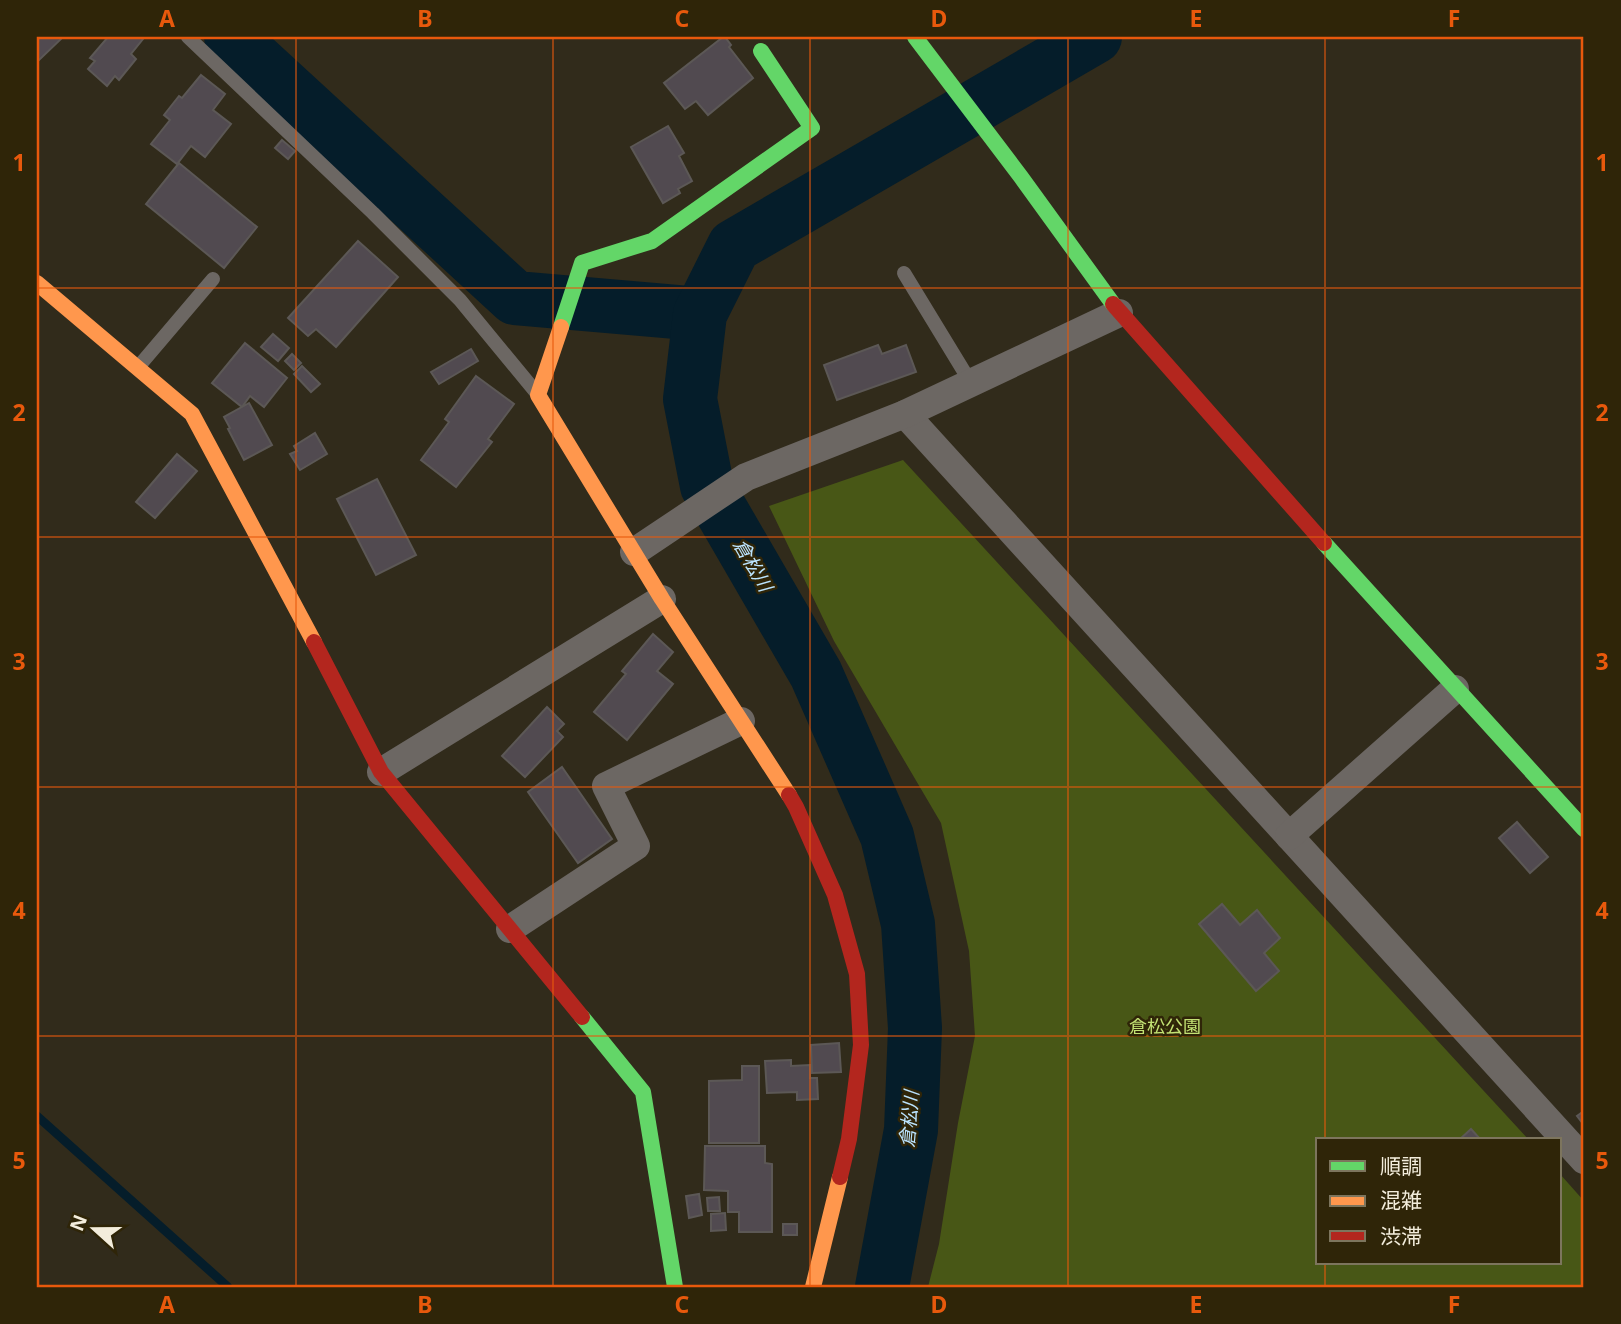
<svg xmlns="http://www.w3.org/2000/svg" width="1621" height="1324" viewBox="0 0 1621 1324" font-family="'Noto Sans','Noto Sans JP',sans-serif">
	<rect width="100%" height="100%" fill="#312b1b"/>
	<path fill="#485716" d="M 903,460 L 1529,1140 L 1318,1140 L 1318,1263 L 1560,1263 L 1560,1174 L 1584,1201 L 1584,1287 L 928,1287 L 939,1244 L 958,1123 L 975,1036 L 969,951 L 941,823 L 834,641 L 769,506 Z"/>
	<g fill="none" stroke-linecap="round" stroke-linejoin="round">
		<path stroke="#051d2a" stroke-width="9" d="M 37,1116 L 228,1287"/>
		<g stroke="#051d2a" stroke-width="54">
			<path d="M 231,37 L 515,298 L 700,314"/>
			<path d="M 882,1287 L 911,1130 L 915,1028 L 908,924 L 887,836 L 816,674 L 707,486 L 690,399 L 700,314 L 734,246 L 1095,37"/>
		</g>
	</g>
	<g fill="#514a50" stroke="#5c5856" stroke-width="2">
		<path d="M 37,37 L 58,37 L 61,39 L 37,62 Z"/>
		<path d="M 108,37 L 140,37 L 143,39 L 131,54 L 136,59 L 119,80 L 115,76 L 107,86 L 88,69 L 95,61 L 90,58 Z"/>
		<path d="M 723,37 L 725,37 L 731,45 L 729,47 L 753,78 L 708,115 L 696,101 L 685,109 L 664,83 Z"/>
		<path d="M 201,75 L 225,94 L 213,110 L 231,124 L 205,157 L 191,146 L 177,164 L 151,144 L 170,120 L 164,115 L 179,96 L 182,98 Z"/>
		<path d="M 668,126 L 684,153 L 679,156 L 692,181 L 678,189 L 680,193 L 663,203 L 631,147 Z"/>
		<path d="M 282,140 L 295,151 L 288,159 L 275,148 Z"/>
		<path d="M 179,163 L 257,227 L 224,268 L 146,204 Z"/>
		<path d="M 358,241 L 398,277 L 336,347 L 316,329 L 308,336 L 288,318 Z"/>
		<path d="M 273,334 L 289,348 L 278,361 L 261,347 Z"/>
		<path d="M 245,343 L 287,378 L 264,407 L 250,396 L 242,407 L 212,383 Z"/>
		<path d="M 878,345 L 882,354 L 906,345 L 916,372 L 837,400 L 824,365 Z"/>
		<path d="M 471,349 L 478,361 L 439,384 L 431,372 Z"/>
		<path d="M 292,354 L 301,363 L 294,370 L 285,361 Z"/>
		<path d="M 302,366 L 320,384 L 311,392 L 294,374 Z"/>
		<path d="M 476,376 L 514,404 L 488,439 L 492,442 L 456,487 L 421,460 L 449,422 L 445,419 Z"/>
		<path d="M 249,403 L 272,445 L 244,460 L 228,429 L 230,428 L 224,417 Z"/>
		<path d="M 315,433 L 327,454 L 300,470 L 290,454 L 297,451 L 294,446 Z"/>
		<path d="M 177,454 L 197,471 L 155,518 L 136,502 Z"/>
		<path d="M 377,479 L 416,555 L 376,575 L 337,499 Z"/>
		<path d="M 653,634 L 673,652 L 657,671 L 673,684 L 627,740 L 594,712 L 626,674 L 622,671 Z"/>
		<path d="M 547,707 L 564,724 L 557,731 L 563,737 L 525,777 L 502,756 Z"/>
		<path d="M 562,767 L 612,839 L 578,863 L 528,792 Z"/>
		<path d="M 1517,822 L 1548,857 L 1530,873 L 1499,838 Z"/>
		<path d="M 1222,904 L 1240,925 L 1257,910 L 1280,938 L 1264,953 L 1279,971 L 1256,991 L 1199,924 Z"/>
		<path d="M 839,1043 L 841,1072 L 812,1073 L 811,1045 Z"/>
		<path d="M 791,1060 L 791,1066 L 810,1065 L 810,1078 L 817,1078 L 818,1099 L 797,1100 L 797,1092 L 767,1093 L 765,1061 Z"/>
		<path d="M 742,1066 L 759,1066 L 759,1143 L 709,1143 L 709,1081 L 742,1080 Z"/>
		<path d="M 1584,1111 L 1584,1125 L 1577,1116 Z"/>
		<path d="M 1471,1129 L 1481,1140 L 1459,1140 Z"/>
		<path d="M 705,1146 L 765,1146 L 765,1163 L 772,1164 L 772,1232 L 739,1232 L 739,1212 L 728,1212 L 728,1191 L 704,1190 Z"/>
		<path d="M 699,1194 L 702,1215 L 689,1218 L 686,1196 Z"/>
		<path d="M 719,1197 L 720,1211 L 708,1211 L 707,1198 Z"/>
		<path d="M 725,1213 L 726,1230 L 711,1231 L 711,1214 Z"/>
		<rect x="783" y="1224" width="14" height="11"/>
	</g>
	<g fill="none" stroke-linecap="round" stroke-linejoin="round">
		<g stroke="#6c6763" stroke-width="14">
			<path d="M 188,37 L 373,213 L 460,300 L 535,391"/>
			<path d="M 904,273 L 971,383"/>
			<path d="M 139,366 L 213,279"/>
		</g>
		<g stroke="#6c6763" stroke-width="28">
			<path d="M 905,414 L 1584,1160"/>
			<path d="M 634,552 L 746,477 L 905,414 L 1119,313"/>
			<path d="M 381,772 L 662,599"/>
			<path d="M 1289,836 L 1455,689"/>
			<path d="M 510,929 L 636,846 L 606,786 L 741,721"/>
		</g>
		<g stroke="#63d668" stroke-width="16">
			<path d="M 915,37 L 1021,177 L 1113,304"/>
			<path d="M 561,327 L 582,263 L 652,241 L 812,128 L 761,51"/>
			<path d="M 1324,543 L 1584,829"/>
			<path d="M 582,1017 L 643,1092 L 675,1287"/>
		</g>
		<g stroke="#ff974d" stroke-width="16">
			<path d="M 37,283 L 192,414 L 314,642"/>
			<path d="M 561,327 L 538,395 L 662,599 L 789,795"/>
			<path d="M 813,1287 L 840,1177"/>
		</g>
		<g stroke="#b3261e" stroke-width="16">
			<path d="M 1113,304 L 1324,543"/>
			<path d="M 314,642 L 381,772 L 582,1017"/>
			<path d="M 789,795 L 796,807 L 835,895 L 857,974 L 861,1045 L 849,1139 L 840,1177"/>
		</g>
	</g>
	<path fill="none" stroke="#e8590c" stroke-width="2" stroke-opacity="0.55" d="M 296,37 L 296,1287M 553,37 L 553,1287M 810,37 L 810,1287M 1068,37 L 1068,1287M 1325,37 L 1325,1140M 37,288 L 1584,288M 37,537 L 1584,537M 37,787 L 1584,787M 37,1036 L 1584,1036M 1325,1263 L 1325,1287"/>
	<g text-anchor="middle" stroke-width="5" stroke-linejoin="round" paint-order="stroke">
		<g font-size="18" fill="#c3e274" stroke="#2f2508">
			<text x="1165" y="1033">倉松公園</text>
		</g>
		<g font-size="19" font-style="italic" fill="#bbe4ff" stroke="#2f2508">
			<text transform="translate(753 565) rotate(60)" y="7">倉松川</text>
			<text transform="translate(909 1119) rotate(-85)" y="7">倉松川</text>
		</g>
	</g>
	<rect width="1621" height="1324" fill="none" stroke="#2f2508" stroke-width="77"/>
	<rect x="1316" y="1138" width="245" height="126" fill="#2f2508" stroke="#7d755d" stroke-width="2"/>
	<rect x="1330" y="1161" width="35" height="10" fill="#63d668" stroke="#7d755d" stroke-width="2"/>
	<text x="1380" y="1174" font-size="21" fill="#f3eddc">順調</text>
	<rect x="1330" y="1196" width="35" height="10" fill="#ff974d" stroke="#7d755d" stroke-width="2"/>
	<text x="1380" y="1208" font-size="21" fill="#f3eddc">混雑</text>
	<rect x="1330" y="1231" width="35" height="10" fill="#b3261e" stroke="#7d755d" stroke-width="2"/>
	<text x="1380" y="1244" font-size="21" fill="#f3eddc">渋滞</text>
	<g transform="translate(94 1229) rotate(291)" stroke="#2f2508" stroke-width="5" paint-order="stroke">
	<path d="M0-5L12 26L0 18L-12 26Z" fill="#f3eddc"/>
	<text y="-10" font-size="19" font-weight="bold" text-anchor="middle" fill="#f3eddc">N</text>
	</g>
	<rect x="38" y="38" width="1544" height="1248" fill="none" stroke="#e8590c" stroke-width="2.5"/>
	<g font-size="23" text-anchor="middle" font-weight="bold" fill="#e8590c">
		<text x="167" y="27">A</text>
		<text x="425" y="27">B</text>
		<text x="682" y="27">C</text>
		<text x="939" y="27">D</text>
		<text x="1196" y="27">E</text>
		<text x="1454" y="27">F</text>
		<text x="19" y="171">1</text>
		<text x="1602" y="171">1</text>
		<text x="19" y="421">2</text>
		<text x="1602" y="421">2</text>
		<text x="19" y="670">3</text>
		<text x="1602" y="670">3</text>
		<text x="19" y="919">4</text>
		<text x="1602" y="919">4</text>
		<text x="19" y="1169">5</text>
		<text x="1602" y="1169">5</text>
		<text x="167" y="1313">A</text>
		<text x="425" y="1313">B</text>
		<text x="682" y="1313">C</text>
		<text x="939" y="1313">D</text>
		<text x="1196" y="1313">E</text>
		<text x="1454" y="1313">F</text>
	</g>
</svg>
